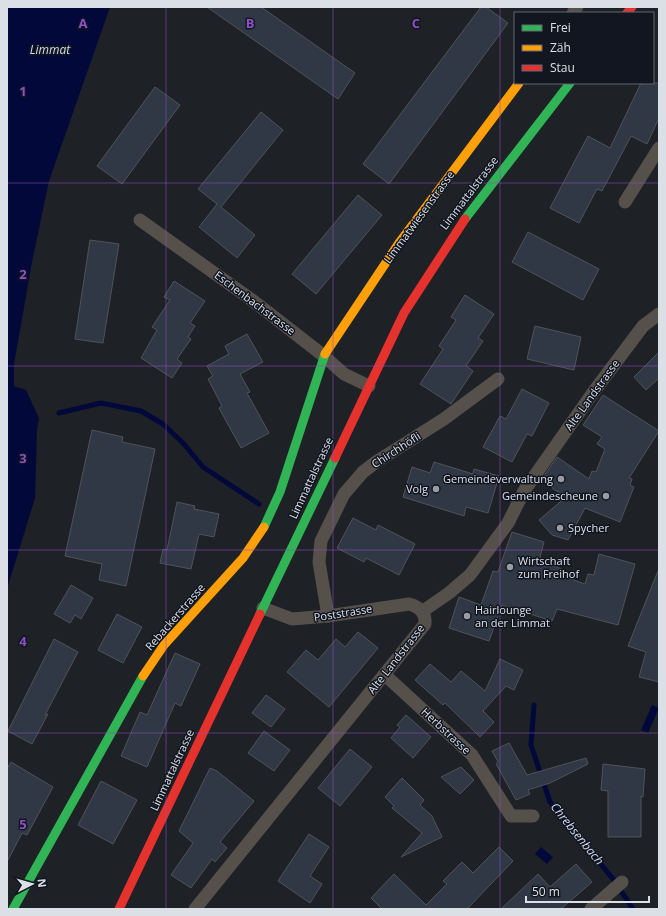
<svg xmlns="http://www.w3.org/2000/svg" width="666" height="916" viewBox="0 0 666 916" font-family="'Open Sans',sans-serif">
	<rect width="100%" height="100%" fill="#1e2126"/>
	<g fill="#03083a">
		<path d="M 7,7 L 110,7 L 49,181 L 32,262 L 14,364 L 14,386 L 26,390 L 39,418 L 37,429 L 35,498 L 7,589 Z"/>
		<path d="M 652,705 L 659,708 L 648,733 L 641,730 Z"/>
		<path d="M 541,847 L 553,857 L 547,864 L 535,854 Z"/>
	</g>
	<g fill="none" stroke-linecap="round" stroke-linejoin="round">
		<g stroke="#03083a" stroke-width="5">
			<path d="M 59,413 L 101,403 L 141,411 L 163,424 L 183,443 L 203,467 L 259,504"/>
			<path d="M 534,705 L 531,745 L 550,802 L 613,879 L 633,909"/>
		</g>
	</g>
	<g fill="#303845" stroke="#505358">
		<path d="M 207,7 L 261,7 L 355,73 L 338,99 Z"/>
		<path d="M 481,7 L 486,7 L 508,23 L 389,184 L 363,164 Z"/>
		<path d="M 641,83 L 659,83 L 659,118 L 647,144 L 631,136 L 602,191 L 597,189 L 579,223 L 550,208 L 588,136 L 610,148 Z"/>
		<path d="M 155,87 L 180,105 L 122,184 L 97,166 Z"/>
		<path d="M 261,112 L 283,130 L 221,207 L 255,235 L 237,258 L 199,227 L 217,204 L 198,189 Z"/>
		<path d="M 358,195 L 382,215 L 316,294 L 292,274 Z"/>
		<path d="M 528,232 L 599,269 L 583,300 L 512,262 Z"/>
		<path d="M 90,240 L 119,244 L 103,343 L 75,339 Z"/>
		<path d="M 174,281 L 205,301 L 190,323 L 195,326 L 188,337 L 191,339 L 177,359 L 182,363 L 172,378 L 141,358 L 157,330 L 152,327 L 170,300 L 164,297 Z"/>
		<path d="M 465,295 L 494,314 L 478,338 L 483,341 L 466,366 L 473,371 L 451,404 L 420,384 L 443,349 L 439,346 L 456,320 L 451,317 Z"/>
		<path d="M 535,326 L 581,337 L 574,370 L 527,359 Z"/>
		<path d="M 247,334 L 263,362 L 240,374 L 250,392 L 247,393 L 269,433 L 241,448 L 219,408 L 222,406 L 208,379 L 213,376 L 207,366 L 229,354 L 225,346 Z"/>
		<path d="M 659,352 L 659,378 L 646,390 L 634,377 Z"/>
		<path d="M 522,389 L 549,403 L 532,436 L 527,434 L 512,462 L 483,447 L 500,416 L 506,419 Z"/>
		<path d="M 603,395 L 659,431 L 629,478 L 632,479 L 630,485 L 634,487 L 620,522 L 585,508 L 568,540 L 552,535 L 539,520 L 566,497 L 552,488 L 553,484 L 542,479 L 557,457 L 589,479 L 592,471 L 596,472 L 605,449 L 597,444 L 602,437 L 583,425 Z"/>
		<path d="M 92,430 L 123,437 L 122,442 L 155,449 L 126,586 L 99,580 L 102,564 L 65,556 Z"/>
		<path d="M 434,462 L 473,474 L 474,469 L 499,476 L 488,513 L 466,507 L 464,516 L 403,497 L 412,467 L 430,473 Z"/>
		<path d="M 177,502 L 195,506 L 194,509 L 219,514 L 214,537 L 199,534 L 191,569 L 160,563 L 163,549 L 167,550 Z"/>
		<path d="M 353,518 L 376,530 L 378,525 L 415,544 L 399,575 L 366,558 L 364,562 L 337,548 Z"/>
		<path d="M 512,532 L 544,542 L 539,561 L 562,569 L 560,575 L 585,584 L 588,574 L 594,575 L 599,554 L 635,564 L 618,625 L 557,609 L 552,621 L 502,605 L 489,641 L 449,628 L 459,597 L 481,605 L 493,571 L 498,572 Z"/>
		<path d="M 658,571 L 659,571 L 659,682 L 639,677 L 646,652 L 628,646 Z"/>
		<path d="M 71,585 L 93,598 L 81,619 L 75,615 L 70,623 L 54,614 Z"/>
		<path d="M 117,614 L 142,627 L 123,663 L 98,650 Z"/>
		<path d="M 358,632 L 378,648 L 329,707 L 287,672 L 306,650 L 318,660 L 336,639 L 345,647 Z"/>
		<path d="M 54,639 L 78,652 L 45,715 L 48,714 L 32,744 L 8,731 Z"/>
		<path d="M 175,653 L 200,664 L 181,706 L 175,703 L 147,767 L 121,756 L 140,712 L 147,715 Z"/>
		<path d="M 500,659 L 523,670 L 514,690 L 506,686 L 483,711 L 494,722 L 480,737 L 445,703 L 443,705 L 415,680 L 430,664 L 451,682 L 461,671 L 485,691 Z"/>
		<path d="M 266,695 L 285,709 L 271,727 L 252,713 Z"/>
		<path d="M 406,715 L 431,737 L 413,758 L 391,738 L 400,727 L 397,725 Z"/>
		<path d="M 264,731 L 290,750 L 274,771 L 248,753 Z"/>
		<path d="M 509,743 L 527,775 L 586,758 L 588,764 L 550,783 L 528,790 L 530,794 L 516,800 L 496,764 L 498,762 L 492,751 Z"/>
		<path d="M 350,749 L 372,767 L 340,806 L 318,788 Z"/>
		<path d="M 11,762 L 53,787 L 27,835 L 22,833 L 7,862 L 7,769 Z"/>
		<path d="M 603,764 L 645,769 L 643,797 L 641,796 L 641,837 L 608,837 L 608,791 L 601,790 Z"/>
		<path d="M 461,767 L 474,780 L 460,794 L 441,777 Z"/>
		<path d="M 210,768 L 217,771 L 254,801 L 220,842 L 227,848 L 215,862 L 212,859 L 191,888 L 171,875 L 193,843 L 179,831 Z"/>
		<path d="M 402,778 L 424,800 L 420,805 L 432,816 L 442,837 L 401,857 L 422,833 L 392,808 L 394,806 L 385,797 Z"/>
		<path d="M 101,781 L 137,800 L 113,844 L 78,825 Z"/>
		<path d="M 309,834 L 329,847 L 310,876 L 322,884 L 310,903 L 278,881 Z"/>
		<path d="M 499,847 L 513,861 L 467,909 L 382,909 L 371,898 L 394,874 L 426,905 L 447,884 L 443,881 L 462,862 L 473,873 Z"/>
		<path d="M 576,864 L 592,882 L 561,909 L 501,909 L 538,874 L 550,887 Z"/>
	</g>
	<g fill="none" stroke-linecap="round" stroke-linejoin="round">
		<g stroke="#56504a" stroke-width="13">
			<path d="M 573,13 L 577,7"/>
			<path d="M 625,202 L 659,148"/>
			<path d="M 140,220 L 252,300 L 324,356 L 344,374 L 369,386"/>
			<path d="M 423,611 L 449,593 L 470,575 L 508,523 L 524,491 L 592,394 L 643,326 L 659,314"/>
			<path d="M 328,616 L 319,562 L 321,541 L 344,494 L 363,472 L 376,462 L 444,419 L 498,379"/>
			<path d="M 385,675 L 472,755 L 511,816 L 533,816"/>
			<path d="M 195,909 L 425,624 C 426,613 420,607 409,604 L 328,616 L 292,619 L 263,608"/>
			<path d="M 591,909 L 622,882"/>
		</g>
		<g stroke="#30b455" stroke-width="9">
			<path d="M 465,219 L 570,83"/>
			<path d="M 264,527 L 280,492 L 325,354"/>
			<path d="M 260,614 L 335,458"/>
			<path d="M 13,909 L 143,676"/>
		</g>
		<g stroke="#ff9f0a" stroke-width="9">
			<path d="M 325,354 L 399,243 L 519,83"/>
			<path d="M 143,676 L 164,645 L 243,558 L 264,527"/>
		</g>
		<g stroke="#e5322d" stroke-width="9">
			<path d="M 627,13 L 632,7"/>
			<path d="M 335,458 L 404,313 L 465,219"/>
			<path d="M 119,909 L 260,614"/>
		</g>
	</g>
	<path fill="none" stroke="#8e50c7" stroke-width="1" stroke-opacity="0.55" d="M 166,7 L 166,909M 333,7 L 333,909M 500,7 L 500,909M 7,183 L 659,183M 7,366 L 659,366M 7,550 L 659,550M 7,733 L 659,733"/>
	<g fill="#999da3" stroke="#111620" stroke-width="1.5">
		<circle cx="561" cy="479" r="4"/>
		<circle cx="436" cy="489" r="4"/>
		<circle cx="606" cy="496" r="4"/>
		<circle cx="560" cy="528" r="4"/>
		<circle cx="510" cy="567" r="4"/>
		<circle cx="467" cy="616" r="4"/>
	</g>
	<g text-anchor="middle" stroke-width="3" stroke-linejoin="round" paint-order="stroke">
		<g font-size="11" fill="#dbe0e7" stroke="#111620">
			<text transform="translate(469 193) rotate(-53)" y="4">Limmattalstrasse</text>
			<text transform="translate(419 217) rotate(-54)" y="4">Limmatwiesenstrasse</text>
			<text transform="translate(255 303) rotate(37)" y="4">Eschenbachstrasse</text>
			<text transform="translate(592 395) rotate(-54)" y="4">Alte Landstrasse</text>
			<text transform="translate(396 450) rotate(-33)" y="4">Chirchhöfli</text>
			<text transform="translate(311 478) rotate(-65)" y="4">Limmattalstrasse</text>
			<text transform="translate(343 613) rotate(-9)" y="4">Poststrasse</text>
			<text transform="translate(175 617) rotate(-49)" y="4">Rebackerstrasse</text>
			<text transform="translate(396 659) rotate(-52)" y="4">Alte Landstrasse</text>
			<text transform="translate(446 731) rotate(43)" y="4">Herbstrasse</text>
			<text transform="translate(172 770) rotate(-65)" y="4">Limmattalstrasse</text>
		</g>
		<g font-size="11" fill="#dbe0e7" stroke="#111620" text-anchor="end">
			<text x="553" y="483">Gemeindeverwaltung</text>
			<text x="428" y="493">Volg</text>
			<text x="598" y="500">Gemeindescheune</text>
			<text x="568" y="532" text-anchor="start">Spycher</text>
			<text x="518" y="565" text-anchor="start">Wirtschaft<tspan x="518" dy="13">zum Freihof</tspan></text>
			<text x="475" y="614" text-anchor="start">Hairlounge<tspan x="475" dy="13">an der Limmat</tspan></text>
		</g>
		<g font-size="12" font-style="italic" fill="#d1dbed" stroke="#111620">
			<text x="50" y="54">Limmat</text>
			<text transform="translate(577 834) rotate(51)" y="4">Chrebsenbach</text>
		</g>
	</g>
	<g font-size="13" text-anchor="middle" font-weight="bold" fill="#8e50c7" stroke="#111620" stroke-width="3" stroke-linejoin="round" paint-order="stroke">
		<text x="83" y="28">A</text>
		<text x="250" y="28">B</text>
		<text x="416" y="28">C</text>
		<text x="23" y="96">1</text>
		<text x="23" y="279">2</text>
		<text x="23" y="463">3</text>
		<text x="23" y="646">4</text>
		<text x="23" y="829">5</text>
	</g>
	<rect width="666" height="916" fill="none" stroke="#dbe0e7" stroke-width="16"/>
	<rect x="514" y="12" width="140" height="72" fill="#111620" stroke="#626770"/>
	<rect x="522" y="25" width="20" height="6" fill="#30b455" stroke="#626770"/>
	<text x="550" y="32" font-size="12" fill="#dbe0e7">Frei</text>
	<rect x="522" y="45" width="20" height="6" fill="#ff9f0a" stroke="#626770"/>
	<text x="550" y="52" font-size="12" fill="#dbe0e7">Zäh</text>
	<rect x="522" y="65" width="20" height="6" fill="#e5322d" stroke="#626770"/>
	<text x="550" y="72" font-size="12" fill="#dbe0e7">Stau</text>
	<g transform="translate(32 884) rotate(84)" stroke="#111620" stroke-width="3" paint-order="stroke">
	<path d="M0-3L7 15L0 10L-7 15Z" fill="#dbe0e7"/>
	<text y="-6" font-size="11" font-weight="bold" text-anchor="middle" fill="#dbe0e7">N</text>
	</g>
	<path d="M526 896v6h123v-6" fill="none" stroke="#dbe0e7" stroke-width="2"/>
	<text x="532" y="896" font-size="12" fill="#dbe0e7" stroke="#111620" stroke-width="3" paint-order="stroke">50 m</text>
</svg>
